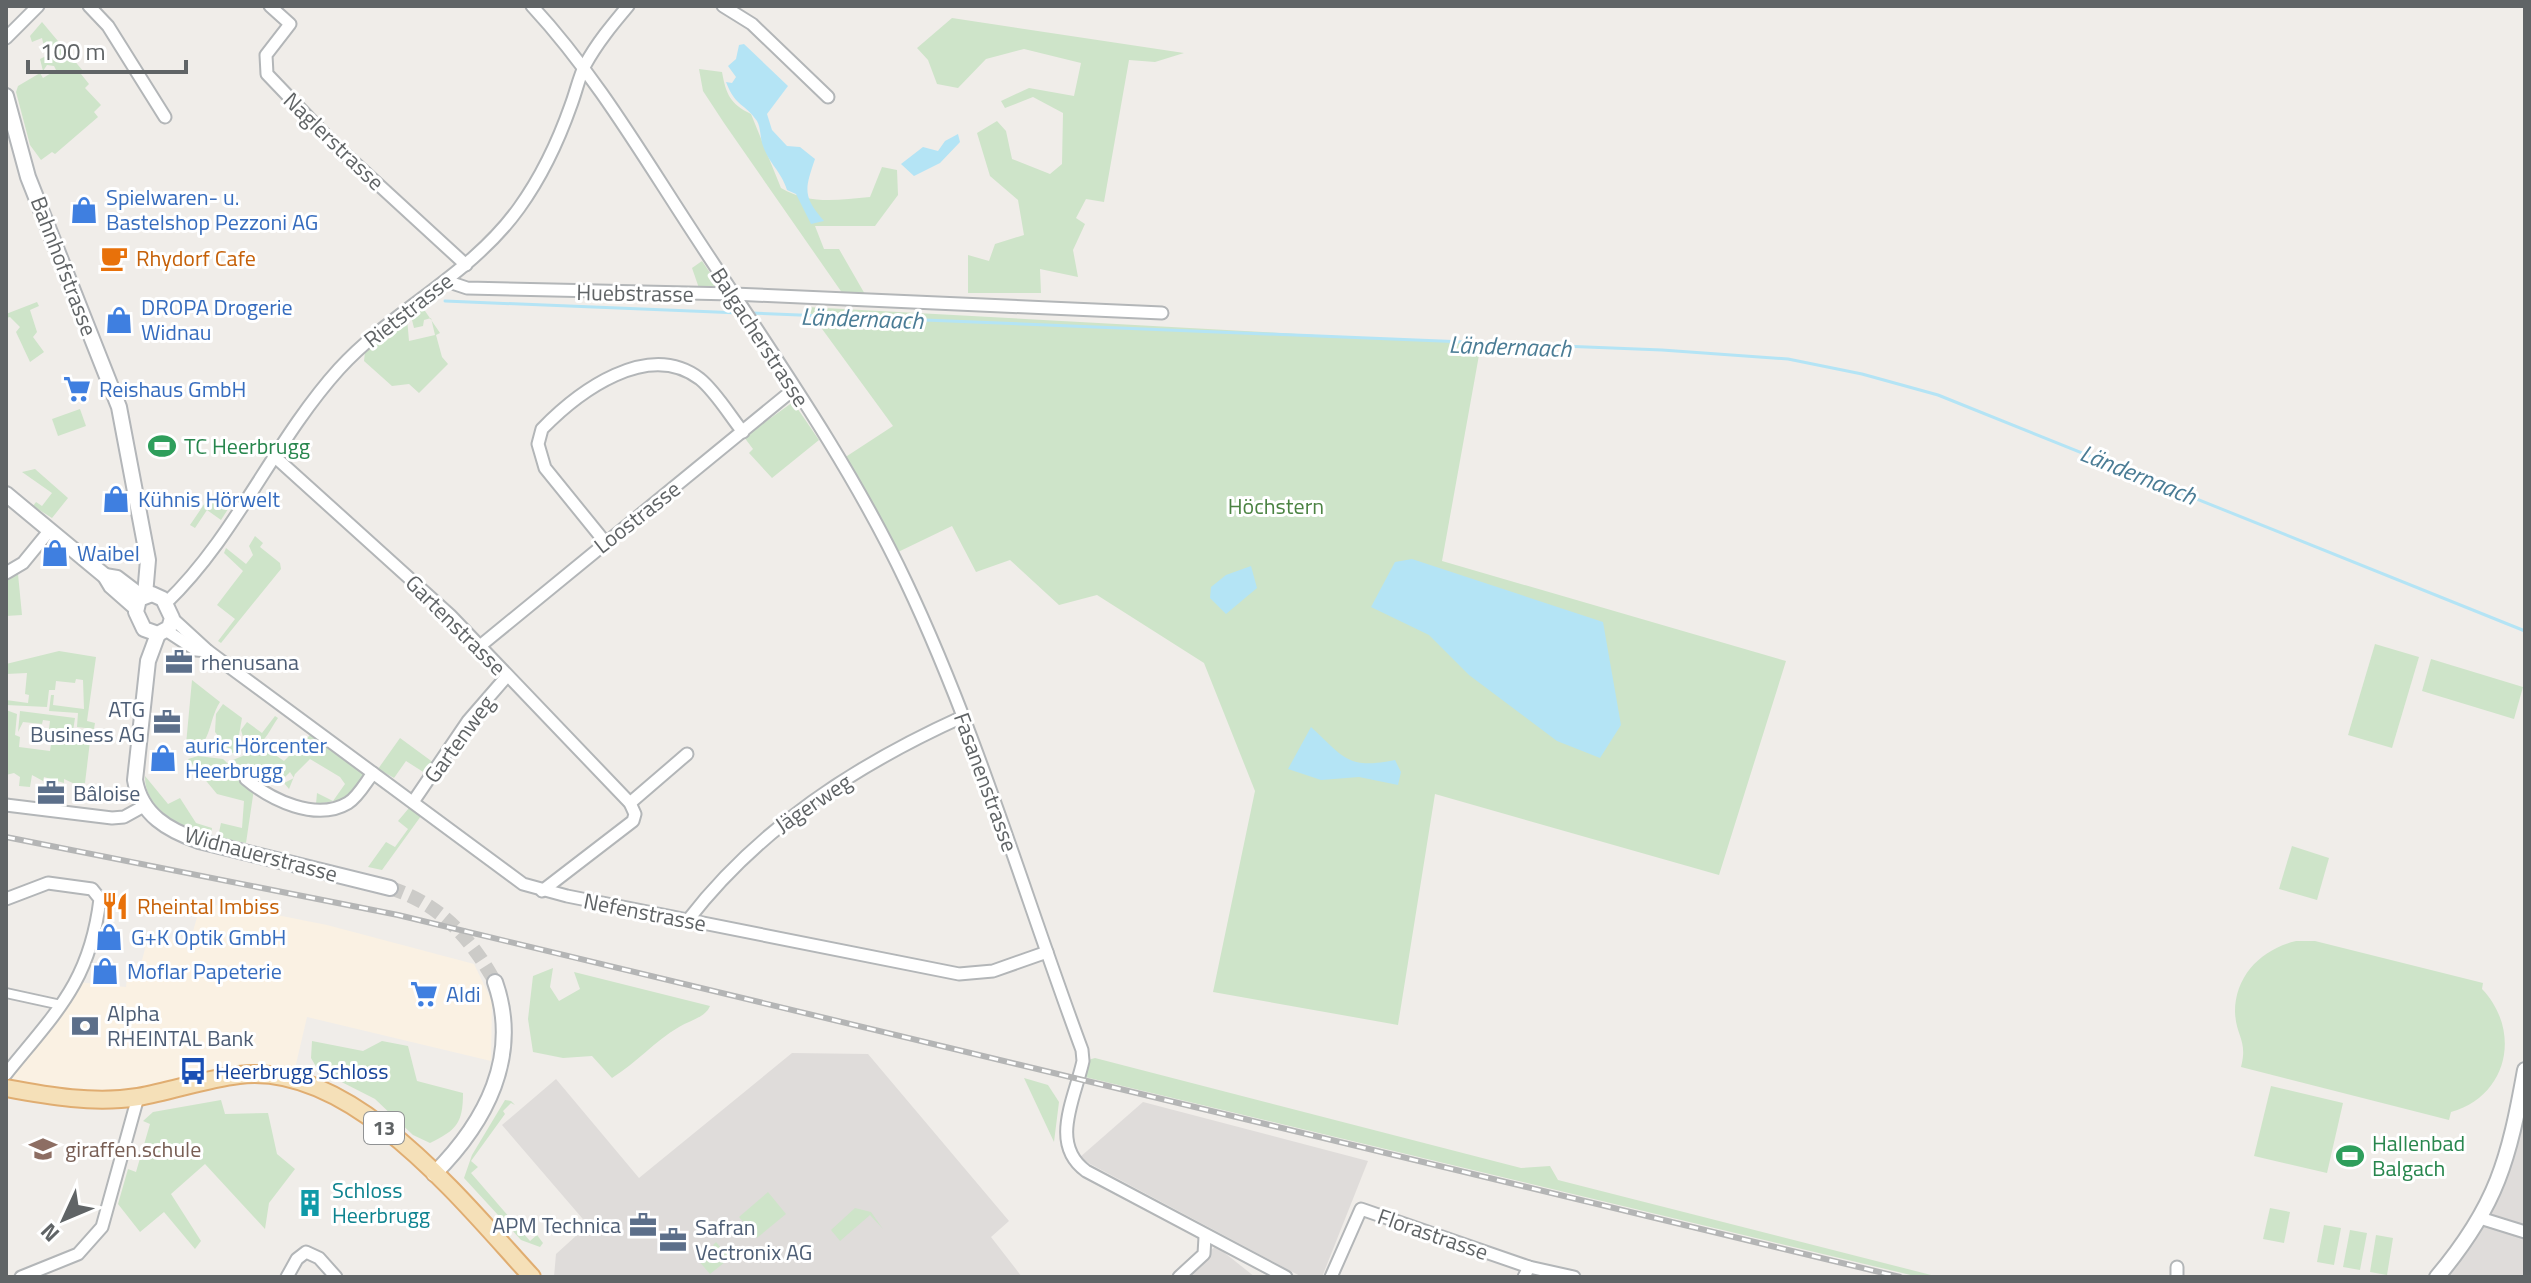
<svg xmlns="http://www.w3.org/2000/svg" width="2531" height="1283" viewBox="0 0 2531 1283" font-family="'Titillium Web',sans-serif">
	<rect width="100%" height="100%" fill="#f0ede9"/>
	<path fill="#faf1e3" d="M 221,904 L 327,925 L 474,964 L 492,1001 L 491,1061 L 307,1017 L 293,1077 L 270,1074 L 138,1097 L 6,1088 L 6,1074 L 78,982 L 126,987 L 129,962 L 141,964 L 146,945 L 161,948 L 163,937 L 190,942 L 199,910 Z"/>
	<g fill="#dfdcda">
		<path d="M 792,1053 L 868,1054 L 1009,1221 L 991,1237 L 1022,1277 L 554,1277 L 556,1254 L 588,1225 L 502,1125 L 556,1079 L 639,1178 Z"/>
		<path d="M 2525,1094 L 2525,1277 L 2439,1277 L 2480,1226 Z"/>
		<path d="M 1143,1102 L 1368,1161 L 1322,1277 L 1302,1277 L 1079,1158 Z"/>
		<path d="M 1216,1246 L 1255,1277 L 1179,1277 Z"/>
	</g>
	<g fill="#cee4c9">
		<path d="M 952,18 L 1184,53 L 1155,62 L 1129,60 L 1104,202 L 1086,199 L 1076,218 L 1085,224 L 1073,250 L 1078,277 L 1040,269 L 1041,293 L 968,293 L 968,255 L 989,261 L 995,244 L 1024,235 L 1018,200 L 990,176 L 977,133 L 997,121 L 1006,131 L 1012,159 L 1050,174 L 1062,164 L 1063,113 L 1033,97 L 1005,108 L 1001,101 L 1029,88 L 1074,96 L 1081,63 L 1024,49 L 986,59 L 958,88 L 937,84 L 928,60 L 917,48 Z"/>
		<path d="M 42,22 L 83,71 L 81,74 L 89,84 L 85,88 L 101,105 L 94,112 L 98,117 L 55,154 L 52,152 L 41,160 L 30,145 L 16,92 L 18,86 L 40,73 L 43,78 L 56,70 L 54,66 L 47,65 L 43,71 L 40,59 L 46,56 L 42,38 L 32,42 L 30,36 Z"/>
		<path d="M 699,69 L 722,72 C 726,94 730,104 751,114 L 781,188 C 810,205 837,200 870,197 L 882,167 L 897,170 L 898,195 L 875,226 L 815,226 L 824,249 L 839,249 L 866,296 L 845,297 L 724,123 L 703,91 Z"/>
		<path d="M 702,261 L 721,289 L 700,291 L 692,268 Z"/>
		<path d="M 37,302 L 39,306 L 30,310 L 37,332 L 33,337 L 44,352 L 30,362 L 16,332 L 20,327 L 10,317 L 6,318 L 6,314 Z"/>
		<path d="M 806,307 L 1481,344 L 1442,561 L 1786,661 L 1719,875 L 1435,794 L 1398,1025 L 1213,992 L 1255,791 L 1204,663 L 1097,595 L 1059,605 L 1010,560 L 976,572 L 952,526 L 896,553 L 844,458 L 893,426 Z"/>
		<path d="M 423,308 L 440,333 L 436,335 L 442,357 L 448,364 L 419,393 L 409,384 L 392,386 L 364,361 L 365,352 L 403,317 L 407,318 L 409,341 L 435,335 L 431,318 L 424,320 L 423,326 L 414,328 L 411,316 Z"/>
		<path d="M 793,402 L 819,440 L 772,478 L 749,453 L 753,449 L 744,437 Z"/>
		<path d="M 80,409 L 86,426 L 58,436 L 52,419 Z"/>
		<path d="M 35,469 L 68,498 L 52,518 L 33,506 L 36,502 L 42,506 L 52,493 L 22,472 Z"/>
		<path d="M 221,499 L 230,506 L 221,520 L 207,510 L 195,528 L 190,525 L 205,503 Z"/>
		<path d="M 255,536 L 263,543 L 260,547 L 280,563 L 281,569 L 221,643 L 218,641 L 235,619 L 217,605 L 243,571 L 224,553 L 226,548 L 246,564 L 253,555 L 249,546 Z"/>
		<path d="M 18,574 L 22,615 L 6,616 L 6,580 Z"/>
		<path d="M 2375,644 L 2419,657 L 2392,748 L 2348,735 Z"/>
		<path d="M 59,651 L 96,657 L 87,721 L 95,723 L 94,729 L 77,727 L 78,713 L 49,711 L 51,695 L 54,695 L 53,705 L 84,709 L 83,680 L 76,679 L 75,683 L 56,681 L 55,690 L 49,690 L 47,707 L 6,705 L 6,700 L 28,703 L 29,695 L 25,694 L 27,673 L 6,674 L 6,664 Z"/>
		<path d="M 2431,659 L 2523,687 L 2514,719 L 2422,691 Z"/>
		<path d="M 192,680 L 220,702 C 207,722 213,747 185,755 Z"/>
		<path d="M 223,704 L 242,718 L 236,752 L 232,753 L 215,732 L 216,714 Z"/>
		<path d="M 6,710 L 17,714 L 15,735 L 20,737 L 19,747 L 50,751 L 51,744 L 47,743 L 50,721 L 43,720 L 42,724 L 23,722 L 18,732 L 20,711 L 75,718 L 73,731 L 91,733 L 85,783 L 82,783 L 80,794 L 76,793 L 77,785 L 64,779 L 64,783 L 44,777 L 43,781 L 32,775 L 30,787 L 19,786 L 20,777 L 14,773 L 6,775 Z"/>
		<path d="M 275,716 L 278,718 C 269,731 267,740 253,748 L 243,737 L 241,730 L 247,722 L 262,733 Z"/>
		<path d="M 310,735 L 363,774 L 363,779 L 346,799 L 316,804 L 317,793 L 333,801 L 345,784 L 340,777 L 310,759 L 295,774 L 289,789 L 284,783 L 294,778 L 290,772 L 284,778 L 278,774 L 264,783 L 256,783 L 233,760 L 264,747 L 284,761 Z"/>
		<path d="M 400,738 L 434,763 L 428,775 L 406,761 L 394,778 L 378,769 Z"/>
		<path d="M 198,756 L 223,759 L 254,789 L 246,843 L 218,837 L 221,823 L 242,828 L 244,801 L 217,794 L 188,759 Z"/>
		<path d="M 145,776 L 168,804 L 180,798 L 196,823 L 212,828 L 211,835 C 182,828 144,810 145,776 Z"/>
		<path d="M 409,808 L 421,816 L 382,870 L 368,867 L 386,842 L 395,847 L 408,829 L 398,821 Z"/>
		<path d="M 2292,846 L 2329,858 L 2317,900 L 2279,889 Z"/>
		<path d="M 2296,941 L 2315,941 L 2483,983 L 2482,989 C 2522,1031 2508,1096 2451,1112 L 2449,1120 L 2241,1067 C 2248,1040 2236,1037 2235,1012 C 2235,975 2262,949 2296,941 Z"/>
		<path d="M 553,968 L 550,987 L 559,1001 L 580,989 L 574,972 L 710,1006 C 705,1018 690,1020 679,1027 C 655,1041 636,1063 612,1078 L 592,1056 L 563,1058 L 533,1052 L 528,1019 L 533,976 Z"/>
		<path d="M 312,1041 L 363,1051 L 382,1041 L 408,1046 L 417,1081 L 463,1093 C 463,1124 456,1130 430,1143 L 413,1135 L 375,1099 L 318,1070 L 311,1058 Z"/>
		<path d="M 1095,1058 L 1521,1168 L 1550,1166 L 1558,1180 L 1939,1277 L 1919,1277 L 1085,1077 L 1088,1060 Z"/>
		<path d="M 1024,1078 L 1048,1085 L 1059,1102 L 1054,1142 Z"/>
		<path d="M 2271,1086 L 2343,1103 L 2327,1173 L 2254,1156 Z"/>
		<path d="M 221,1100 L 225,1114 L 268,1113 L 277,1154 L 295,1169 L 269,1203 L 265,1229 L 205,1164 L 171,1194 L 201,1241 L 195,1249 L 164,1212 L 140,1232 L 118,1204 L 128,1169 L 136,1172 L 150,1124 L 143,1121 L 153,1112 Z"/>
		<path d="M 505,1100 L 511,1101 L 515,1105 L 511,1103 L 503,1111 L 505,1114 L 471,1161 L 478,1167 L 471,1173 L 530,1241 L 537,1235 L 543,1243 L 540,1247 L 521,1240 L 464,1178 L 472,1155 Z"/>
		<path d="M 768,1192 L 786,1214 L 757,1238 L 739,1217 Z"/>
		<path d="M 855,1208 L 871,1212 L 883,1229 L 870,1215 L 840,1241 L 831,1230 Z"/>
		<path d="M 2270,1208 L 2290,1212 L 2284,1243 L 2263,1239 Z"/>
		<path d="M 2324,1225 L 2341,1228 L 2334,1265 L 2317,1262 Z"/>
		<path d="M 2350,1230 L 2367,1233 L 2360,1270 L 2343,1267 Z"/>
		<path d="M 2376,1235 L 2393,1238 L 2387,1275 L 2370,1272 Z"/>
		<path d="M 716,1242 L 730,1258 L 710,1274 L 698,1260 L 698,1250 L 708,1249 L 715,1258 L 720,1254 L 713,1245 Z"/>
	</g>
	<g fill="#b4e4f5">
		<path d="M 744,44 L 788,86 L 767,114 L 772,130 L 787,146 L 800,147 L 815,159 C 805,189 802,196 824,221 L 811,224 L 796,194 L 787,190 C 781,171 770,165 763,146 C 760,138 761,128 757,121 C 745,103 736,108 726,82 L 732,83 L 736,77 L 728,66 L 736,59 L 739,45 Z"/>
		<path d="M 958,134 L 960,142 L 940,163 L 914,176 L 901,164 L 923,147 L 938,151 L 945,141 Z"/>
		<path d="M 1412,559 L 1603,622 L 1621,725 L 1600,758 L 1557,741 L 1469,675 L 1429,635 L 1371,607 L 1395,562 Z"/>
		<path d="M 1251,566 L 1257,588 L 1226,614 L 1210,598 L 1211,587 L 1226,575 Z"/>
		<path d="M 1311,727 C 1344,757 1347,770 1395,760 L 1401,772 L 1398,785 L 1359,777 L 1321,780 L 1288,769 Z"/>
	</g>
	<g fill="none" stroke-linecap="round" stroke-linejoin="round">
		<g stroke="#b4e4f5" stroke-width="3">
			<path d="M 445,301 L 740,313"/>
			<path d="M 752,313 L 1662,350 L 1788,359 L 1862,374 L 1938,395 L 2525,631"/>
		</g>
		<path stroke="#cccbc8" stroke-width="14" stroke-dasharray="14 7" stroke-linecap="butt" d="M 390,888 C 440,904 470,937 495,982"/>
		<g stroke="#b3b6b8" stroke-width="12">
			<path id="pedestrian" d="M 6,993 L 61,1005"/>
		</g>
		<g stroke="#b3b6b8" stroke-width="15">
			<g id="minor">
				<path d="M 89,6 L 108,26 L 165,117"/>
				<path d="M 270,6 L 290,24 L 266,55 L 267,74 L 332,142 L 466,265"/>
				<path d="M 532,6 C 596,75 644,158 696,237 C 769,349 849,461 906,582 C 977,732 1024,894 1082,1050 L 1083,1061 C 1075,1098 1049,1144 1086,1171 L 1286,1277"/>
				<path d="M 723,6 L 752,24 L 828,97"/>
				<path d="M 6,38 L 38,6"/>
				<path d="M 446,281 L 467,288 L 733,294 L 1162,313"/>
				<path d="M 274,456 L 450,615 L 630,803 L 635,814 L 633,821 L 542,891"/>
				<path d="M 605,542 L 545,468 L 538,444 L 542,429 C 578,392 648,339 700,379 C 716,392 730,416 743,432"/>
				<path d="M 6,573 L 23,563 L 50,530"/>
				<path d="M 166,603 C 236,536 274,441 339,369 C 394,309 471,275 519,208 C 542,176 558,142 571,105 C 576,92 579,77 585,65 C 597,43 612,25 628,6"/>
				<path d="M 172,618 L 208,651 L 523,884 L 567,896 L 959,974 L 993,971 L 1047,952"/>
				<path d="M 167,631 L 196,650 L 208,651"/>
				<path d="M 480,646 L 794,389"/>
				<path d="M 246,779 C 271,800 316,822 348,803 C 358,797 366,782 373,773"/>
				<path d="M 413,802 L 468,721 L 507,676"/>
				<path d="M 630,803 L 687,754"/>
				<path d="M 6,805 L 112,818 L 124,817 L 144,806"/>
				<path d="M 6,899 L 48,883 L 92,889 L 100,899 C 90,982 56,1012 6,1074"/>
				<path d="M 688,920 C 759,828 856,765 962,717"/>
				<path d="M 2480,1218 L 2525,1232"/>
				<path d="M 21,1277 L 78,1254 L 102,1227 L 138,1097"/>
				<path d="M 287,1277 L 297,1259 L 306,1252 L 319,1258 L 336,1277"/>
				<path d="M 1179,1277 L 1204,1254 L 1205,1237"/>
				<path d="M 1331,1277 L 1361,1209 L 1529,1267"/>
				<path d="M 1524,1277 L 1529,1267 L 1574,1277"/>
				<path d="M 2177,1277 L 2177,1267"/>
			</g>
		</g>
		<g stroke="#b3b6b8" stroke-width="18">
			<g id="tertiary">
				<path d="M 6,494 L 105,576 L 111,586 L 136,608"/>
				<path d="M 105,576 L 117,578 L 142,597"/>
				<path d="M 2437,1277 C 2497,1206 2509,1159 2525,1070"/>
			</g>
		</g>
		<g stroke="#b3b6b9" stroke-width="18">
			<g id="secondary">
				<path d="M 6,96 L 28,177 L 119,407 L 148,560 L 145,595"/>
				<path d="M 152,594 L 163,599 L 172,618 L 169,628 L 158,634 L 144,629 L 136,612 L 139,599 Z"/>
				<path d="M 158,634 L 148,661 L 135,780 C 141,815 168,830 199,841 L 390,888"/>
				<path d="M 434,1174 C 486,1122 521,1056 495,982"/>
			</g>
		</g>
		<g stroke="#e0ad71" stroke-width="20">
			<path id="primary" d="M 6,1088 C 49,1096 94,1104 138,1097 C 172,1091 205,1079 239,1075 C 352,1061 462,1201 532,1277"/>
		</g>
		<use href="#pedestrian" stroke="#fff" stroke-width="8"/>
		<use href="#minor" stroke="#fff" stroke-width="11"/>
		<use href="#tertiary" stroke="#fff" stroke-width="14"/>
		<use href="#secondary" stroke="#fff" stroke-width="14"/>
		<use href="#primary" stroke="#f5e0b8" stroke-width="16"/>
		<g stroke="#b4b5b5" stroke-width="6">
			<path id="rail" d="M 6,837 L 398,915 L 1900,1277"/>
		</g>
		<use href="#rail" stroke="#fff" stroke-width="3" stroke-dasharray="9" stroke-linecap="butt"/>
	</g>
	<defs>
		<g id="shop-bare" transform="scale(2.16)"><path d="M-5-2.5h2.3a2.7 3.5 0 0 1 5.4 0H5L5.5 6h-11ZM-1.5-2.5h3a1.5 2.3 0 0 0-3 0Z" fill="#3f7fe0" stroke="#fff" stroke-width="2.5" paint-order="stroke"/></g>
		<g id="cafe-bare" transform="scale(2.16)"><path d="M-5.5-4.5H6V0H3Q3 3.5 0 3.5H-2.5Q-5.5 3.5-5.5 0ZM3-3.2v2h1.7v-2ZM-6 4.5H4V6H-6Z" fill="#e8710a" stroke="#fff" stroke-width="2.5" paint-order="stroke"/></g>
		<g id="supermarket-bare" transform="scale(2.16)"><path d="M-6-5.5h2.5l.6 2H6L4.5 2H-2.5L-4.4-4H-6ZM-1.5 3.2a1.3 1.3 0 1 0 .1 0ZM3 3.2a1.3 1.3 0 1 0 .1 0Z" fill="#3f7fe0" stroke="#fff" stroke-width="2.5" paint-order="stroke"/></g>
		<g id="stadium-bare" transform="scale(2.16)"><path d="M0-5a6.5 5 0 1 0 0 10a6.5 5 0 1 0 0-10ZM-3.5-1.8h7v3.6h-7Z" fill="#2e9e5b" stroke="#fff" stroke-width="2.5" paint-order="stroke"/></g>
		<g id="office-bare" transform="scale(2.16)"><path d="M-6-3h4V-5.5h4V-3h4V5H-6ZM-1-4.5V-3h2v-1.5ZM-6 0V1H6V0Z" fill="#5c6f8a" stroke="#fff" stroke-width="2.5" paint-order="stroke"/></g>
		<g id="restaurant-bare" transform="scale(2.16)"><path d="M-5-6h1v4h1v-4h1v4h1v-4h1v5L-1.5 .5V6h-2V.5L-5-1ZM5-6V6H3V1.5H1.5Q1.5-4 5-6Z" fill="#e8710a" stroke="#fff" stroke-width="2.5" paint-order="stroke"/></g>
		<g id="bank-bare" transform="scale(2.16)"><path d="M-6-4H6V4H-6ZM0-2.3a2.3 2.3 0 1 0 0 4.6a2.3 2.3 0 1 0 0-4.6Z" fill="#5c6f8a" stroke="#fff" stroke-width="2.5" paint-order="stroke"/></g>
		<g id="bus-bare" transform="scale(2.16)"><path d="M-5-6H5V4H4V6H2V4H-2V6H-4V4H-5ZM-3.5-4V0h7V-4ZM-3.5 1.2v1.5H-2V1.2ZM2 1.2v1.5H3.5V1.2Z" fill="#1a4fb4" stroke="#fff" stroke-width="2.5" paint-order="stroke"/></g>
		<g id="school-bare" transform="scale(2.16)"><path d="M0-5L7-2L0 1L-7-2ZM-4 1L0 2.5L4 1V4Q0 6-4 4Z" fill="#8d6e63" stroke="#fff" stroke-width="2.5" paint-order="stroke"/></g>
		<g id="building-bare" transform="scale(2.16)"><path d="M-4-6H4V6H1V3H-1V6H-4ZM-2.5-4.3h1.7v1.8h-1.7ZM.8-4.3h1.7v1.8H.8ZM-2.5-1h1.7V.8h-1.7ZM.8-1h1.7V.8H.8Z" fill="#0f9aa8" stroke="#fff" stroke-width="2.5" paint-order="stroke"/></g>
	</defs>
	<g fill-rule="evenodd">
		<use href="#shop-bare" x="84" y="210"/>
		<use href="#cafe-bare" x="114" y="258"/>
		<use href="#shop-bare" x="119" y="320"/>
		<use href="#supermarket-bare" x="77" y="389"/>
		<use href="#stadium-bare" x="162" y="446"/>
		<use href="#shop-bare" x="116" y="499"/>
		<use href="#shop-bare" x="55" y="553"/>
		<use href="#office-bare" x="179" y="662"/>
		<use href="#office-bare" x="167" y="722"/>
		<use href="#shop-bare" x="163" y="758"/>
		<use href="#office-bare" x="51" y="793"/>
		<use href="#restaurant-bare" x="115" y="906"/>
		<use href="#shop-bare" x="109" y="937"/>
		<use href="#shop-bare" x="105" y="971"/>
		<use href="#supermarket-bare" x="424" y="994"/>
		<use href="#bank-bare" x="85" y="1026"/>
		<use href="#bus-bare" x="193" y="1071"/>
		<use href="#school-bare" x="43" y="1149"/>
		<use href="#stadium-bare" x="2350" y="1156"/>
		<use href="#building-bare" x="310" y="1203"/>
		<use href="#office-bare" x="643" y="1225"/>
		<use href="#office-bare" x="673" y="1240"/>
	</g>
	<g text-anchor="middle" stroke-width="6" stroke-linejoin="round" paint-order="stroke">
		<rect fill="#fff" stroke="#909294" stroke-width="2" x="364" y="1112" width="40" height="32" rx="6"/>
		<g font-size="20" font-weight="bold" fill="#606466">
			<text x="384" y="1135">13</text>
		</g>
		<g font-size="22" fill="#606466" stroke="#fff">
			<text transform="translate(334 141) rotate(44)" y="8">Naglerstrasse</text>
			<text transform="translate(64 266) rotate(69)" y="8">Bahnhofstrasse</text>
			<text transform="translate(635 293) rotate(1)" y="8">Huebstrasse</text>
			<text transform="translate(408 310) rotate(-38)" y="8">Rietstrasse</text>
			<text transform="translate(760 337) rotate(57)" y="8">Balgacherstrasse</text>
			<text transform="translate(637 517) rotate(-38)" y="8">Loostrasse</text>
			<text transform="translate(456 625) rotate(45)" y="8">Gartenstrasse</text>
			<text transform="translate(459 739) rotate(-54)" y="8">Gartenweg</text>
			<text transform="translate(986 782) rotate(70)" y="8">Fasanenstrasse</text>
			<text transform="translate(813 803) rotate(-34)" y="8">Jägerweg</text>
			<text transform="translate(261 854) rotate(15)" y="8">Widnauerstrasse</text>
			<text transform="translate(645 912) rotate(11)" y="8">Nefenstrasse</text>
			<text transform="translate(1433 1234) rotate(19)" y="8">Florastrasse</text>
		</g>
		<g font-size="22" fill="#366cbe" stroke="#fff" text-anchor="start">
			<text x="106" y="205">Spielwaren- u.<tspan x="106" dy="25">Bastelshop Pezzoni AG</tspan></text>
			<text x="141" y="315">DROPA Drogerie<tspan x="141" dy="25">Widnau</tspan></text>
			<text x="99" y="397">Reishaus GmbH</text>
			<text x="138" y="507">Kühnis Hörwelt</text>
			<text x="77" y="561">Waibel</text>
			<text x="185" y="753">auric Hörcenter<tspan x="185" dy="25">Heerbrugg</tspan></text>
			<text x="131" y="945">G+K Optik GmbH</text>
			<text x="127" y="979">Moflar Papeterie</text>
			<text x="446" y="1002">Aldi</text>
		</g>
		<g font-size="22" fill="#c56008" stroke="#fff" text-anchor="start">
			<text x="136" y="266">Rhydorf Cafe</text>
			<text x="137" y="914">Rheintal Imbiss</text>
		</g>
		<g font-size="22" fill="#27864d" stroke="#fff" text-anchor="start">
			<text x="184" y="454">TC Heerbrugg</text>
			<text x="2372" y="1151">Hallenbad<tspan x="2372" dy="25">Balgach</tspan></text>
		</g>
		<g font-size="22" fill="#4b8342" stroke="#fff">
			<text x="1276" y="514">Höchstern</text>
		</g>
		<g font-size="22" fill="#4e5e75" stroke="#fff" text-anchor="start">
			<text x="201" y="670">rhenusana</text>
			<text x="145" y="717" text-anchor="end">ATG<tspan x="145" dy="25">Business AG</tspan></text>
			<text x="73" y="801">Bâloise</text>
			<text x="107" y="1021">Alpha<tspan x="107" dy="25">RHEINTAL Bank</tspan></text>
			<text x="621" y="1233" text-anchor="end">APM Technica</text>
			<text x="695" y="1235">Safran<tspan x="695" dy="25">Vectronix AG</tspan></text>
		</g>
		<g font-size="22" fill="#164399" stroke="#fff" text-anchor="start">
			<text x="215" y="1079">Heerbrugg Schloss</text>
		</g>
		<g font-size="22" fill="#785e54" stroke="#fff" text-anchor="start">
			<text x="65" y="1157">giraffen.schule</text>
		</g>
		<g font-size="22" fill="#0d838f" stroke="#fff" text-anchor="start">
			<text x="332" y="1198">Schloss<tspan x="332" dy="25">Heerbrugg</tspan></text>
		</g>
		<g font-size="24" font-style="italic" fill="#4a7c95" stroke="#fff">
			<text transform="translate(862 319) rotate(2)" y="8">Ländernaach</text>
			<text transform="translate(1510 347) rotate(2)" y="8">Ländernaach</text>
			<text transform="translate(2138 475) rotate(22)" y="8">Ländernaach</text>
		</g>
	</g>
	<rect width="2531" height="1283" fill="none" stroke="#606466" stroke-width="16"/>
	<g transform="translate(64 1219) rotate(226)" stroke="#ffffff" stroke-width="6" paint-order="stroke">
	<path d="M0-6L14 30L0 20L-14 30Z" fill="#606466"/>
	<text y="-12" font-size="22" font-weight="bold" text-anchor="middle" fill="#606466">N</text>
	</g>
	<path d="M28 60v12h158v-12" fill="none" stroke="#606466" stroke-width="4"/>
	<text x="40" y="60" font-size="24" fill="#606466" stroke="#ffffff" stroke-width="6" paint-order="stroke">100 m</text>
</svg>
